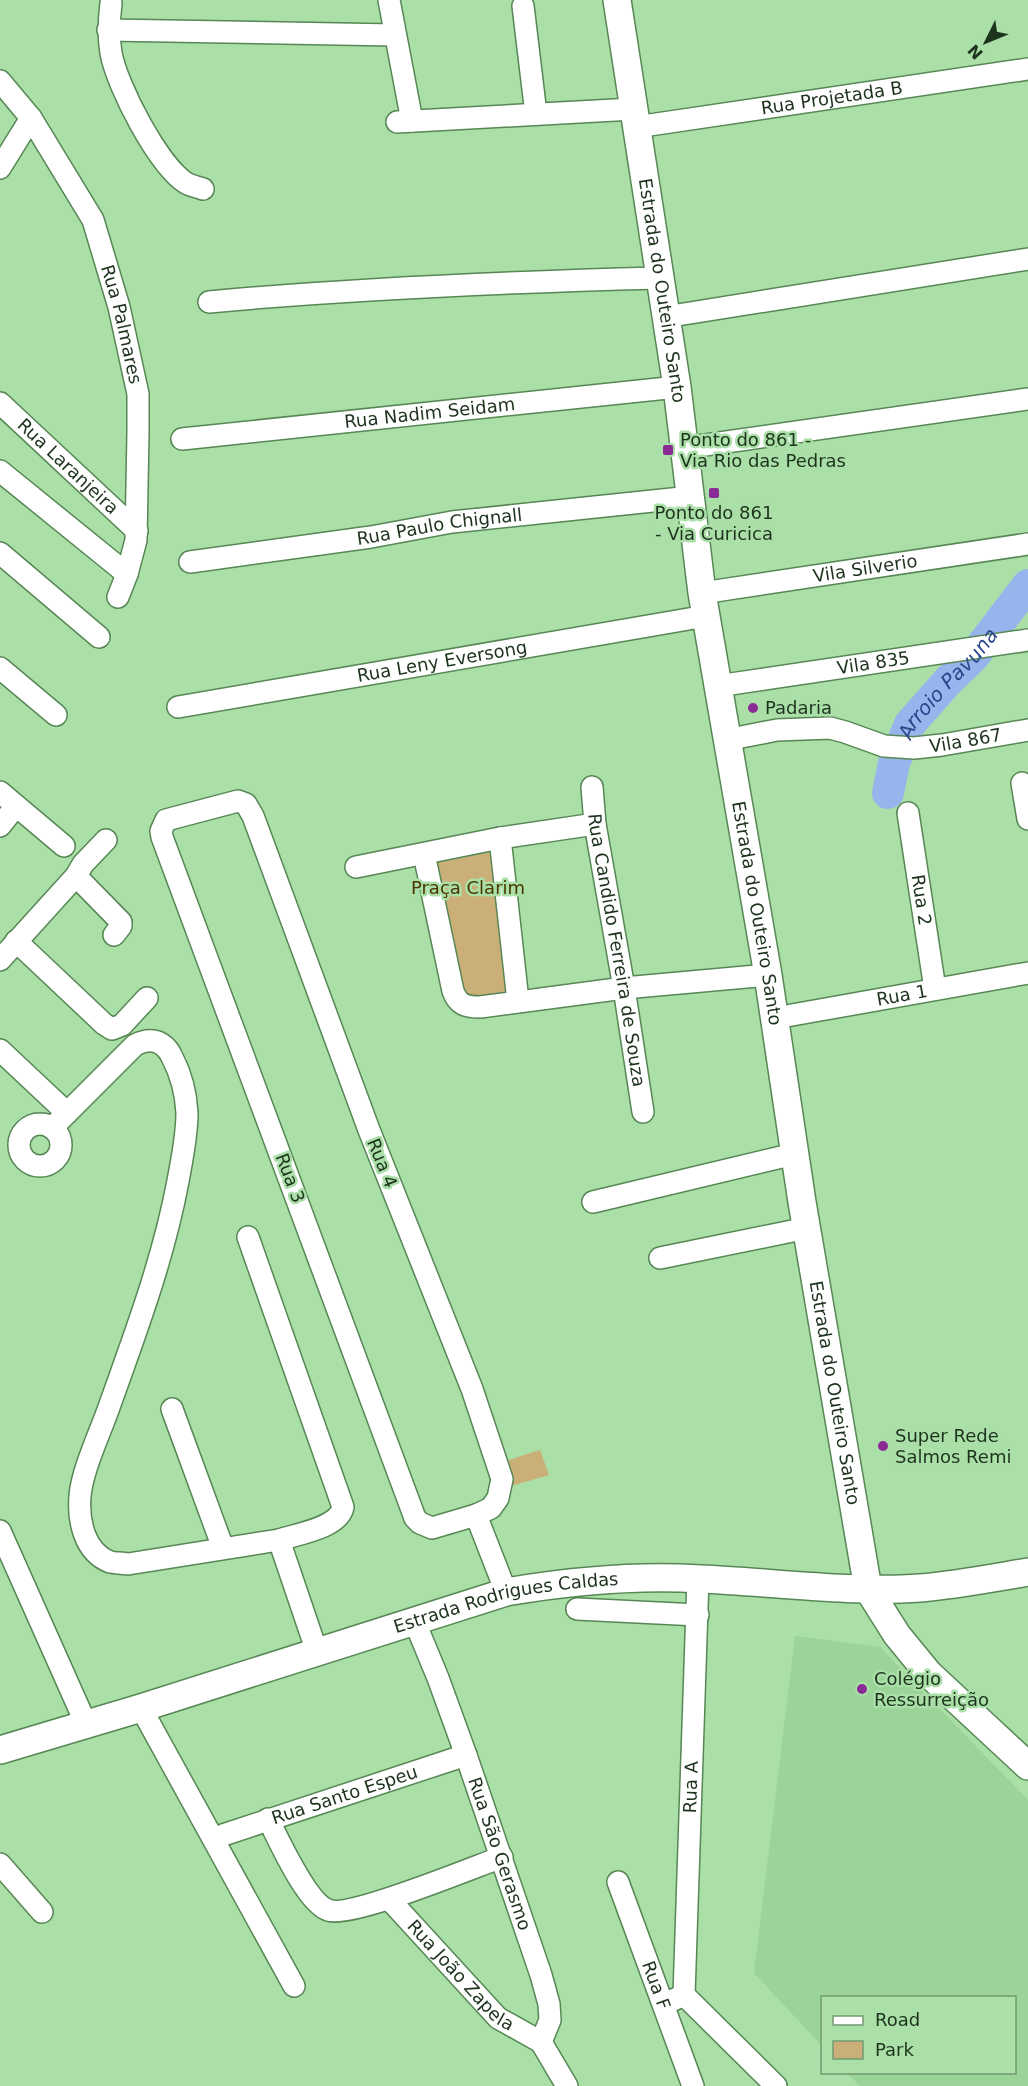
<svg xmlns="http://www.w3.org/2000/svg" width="1028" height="2086" viewBox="0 0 1028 2086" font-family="'DejaVu Sans',sans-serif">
	<rect width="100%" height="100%" fill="#aadfa8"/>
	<path fill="#9ad498" d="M 795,1636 L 880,1647 L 1028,1800 L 1028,2086 L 860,2086 L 847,2073 L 1014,2072 L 1014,1998 L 822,1998 L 822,2046 L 754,1973 Z"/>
	<g fill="#caaf79">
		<path d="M 500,838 L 518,1001 L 468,1007 L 424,854 Z"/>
		<path d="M 540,1450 L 549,1475 L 508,1487 L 499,1463 Z"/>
	</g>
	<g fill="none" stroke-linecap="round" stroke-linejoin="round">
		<path stroke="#98b4ed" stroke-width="32" id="s1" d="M 888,793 L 894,763 L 910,724 L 948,681 L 973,657 L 1028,585"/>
		<g stroke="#568754" stroke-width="24">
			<g id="minor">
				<path d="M 389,0 L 412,121"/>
				<path d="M 111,3 C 109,20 108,36 111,53 C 117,86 158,165 186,183 C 191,186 198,187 203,189"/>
				<path d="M 523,6 L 536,114"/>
				<path d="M 108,30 L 395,35"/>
				<path id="s2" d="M 0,81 L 31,118 L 93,220 L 119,307 L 138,394 L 138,432 L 136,540 L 127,574 L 118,597"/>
				<path d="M 397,122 L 633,109"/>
				<path id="s3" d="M 636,127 L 1028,69"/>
				<path d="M 0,168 L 31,118"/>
				<path d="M 209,302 C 359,288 509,282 659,278"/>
				<path d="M 665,317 L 1028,259"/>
				<path id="s4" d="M 0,403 L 137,531"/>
				<path id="s5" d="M 182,439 L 677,387"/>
				<path d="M 684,448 L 1028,399"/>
				<path d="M 0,471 L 127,574"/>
				<path d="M 0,553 L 99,637"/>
				<path id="s6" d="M 190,562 L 371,537 L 452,522 L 691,497"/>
				<path id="s7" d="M 702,593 L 1028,544"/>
				<path d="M 0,668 L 56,715"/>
				<path id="s8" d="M 717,686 L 1028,640"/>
				<path id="s9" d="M 178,707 L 706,616"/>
				<path id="s10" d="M 726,740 L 777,730 L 830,728 L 845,732 L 884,746 L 914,748 L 942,745 L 1028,730"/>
				<path d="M 1022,783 L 1028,819"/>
				<path id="s11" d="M 592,787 L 595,824 L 624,988 L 643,1112"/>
				<path d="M 0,792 L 64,846"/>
				<path d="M 238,801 L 246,804 L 253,816 L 369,1130 L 472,1389 L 502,1479 L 498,1498 L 491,1508 L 476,1515 L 432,1528 L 420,1523 L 415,1518 L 162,837 L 161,831 L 166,820 Z"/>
				<path id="s12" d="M 908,813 L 935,989"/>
				<path d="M 0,826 L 16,806"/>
				<path d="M 500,838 L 518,1001"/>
				<path d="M 424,854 L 453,991 C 458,1005 466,1007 480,1007 L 624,988 L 768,975"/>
				<path d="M 356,867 L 500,838 L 595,824"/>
				<path d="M 76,876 L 121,922 L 121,926 L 114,935"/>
				<path d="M 16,941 L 104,1024 L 112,1029 L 122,1025 L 147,998"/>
				<path d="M 0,960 L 76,876 L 83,864 L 106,840"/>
				<path id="s13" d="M 775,1018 L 1028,973"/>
				<path d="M 0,1050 L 67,1113"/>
				<circle cx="40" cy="1145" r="21"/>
				<path d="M 52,1128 L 135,1045 C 150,1037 164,1040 172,1057 C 181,1074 186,1094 187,1113 C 187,1136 182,1159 178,1181 C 163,1261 135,1334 108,1410 C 99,1435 82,1471 80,1496 C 78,1520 84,1552 110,1562 C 115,1563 122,1563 128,1564 L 279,1540 L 317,1652"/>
				<path d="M 593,1202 L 794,1154"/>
				<path d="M 248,1237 L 343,1507 C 339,1528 297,1534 279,1540"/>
				<path d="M 660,1258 L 807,1228"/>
				<path d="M 172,1409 L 223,1548"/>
				<path d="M 476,1515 L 506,1592"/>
				<path d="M 0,1531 L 86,1724"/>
				<path d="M 577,1609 L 698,1615"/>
				<path id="s14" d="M 414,1620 L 438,1678 L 466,1755 L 541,1975 L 549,2004 L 550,2020 L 541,2042"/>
				<path d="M 141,1708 L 294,1986"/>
				<path d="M 268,1819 C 279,1840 306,1902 328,1910 C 349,1919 474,1867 502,1857"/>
				<path id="s15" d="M 223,1835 L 466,1755"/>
				<path d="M 0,1864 L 42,1912"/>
				<path id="s16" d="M 618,1882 L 693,2086"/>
				<path id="s17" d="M 389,1899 L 498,2018 L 541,2042"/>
				<path id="s18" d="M 684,1995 L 698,1578"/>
				<path d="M 671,2001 L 684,1995 L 776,2086"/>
				<path d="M 541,2042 L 567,2086"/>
			</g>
		</g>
		<g stroke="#568754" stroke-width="30">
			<g id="tertiary">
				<path id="s19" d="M 617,0 L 677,387 L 702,593 L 768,975 L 802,1202 L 868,1589 L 897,1635 L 929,1674 L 1028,1766"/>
				<path id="s20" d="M 0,1750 L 141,1708 L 506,1592 C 571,1581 636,1575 701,1579 C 772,1582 850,1593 920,1588 C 956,1585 992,1578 1028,1572"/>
			</g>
		</g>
		<use href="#minor" stroke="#fff" stroke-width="21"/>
		<use href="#tertiary" stroke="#fff" stroke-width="27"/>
	</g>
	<g fill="#8a2b95" stroke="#aadfa8" stroke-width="2">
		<rect x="662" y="444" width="12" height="12" rx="3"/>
		<rect x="708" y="487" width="12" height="12" rx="3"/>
		<circle cx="753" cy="708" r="6"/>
		<circle cx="883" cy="1446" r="6"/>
		<circle cx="862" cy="1689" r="6"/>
	</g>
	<g text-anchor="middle" stroke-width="5" stroke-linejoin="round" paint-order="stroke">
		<g font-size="18" fill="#1e331d" stroke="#aadfa8">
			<text dy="6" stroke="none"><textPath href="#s3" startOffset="198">Rua Projetada B</textPath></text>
			<text dy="6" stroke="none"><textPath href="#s19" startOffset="294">Estrada do Outeiro Santo</textPath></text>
			<text dy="6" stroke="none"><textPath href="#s2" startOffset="276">Rua Palmares</textPath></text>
			<text dy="6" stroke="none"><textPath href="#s5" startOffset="249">Rua Nadim Seidam</textPath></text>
			<text dy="6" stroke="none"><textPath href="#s4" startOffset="93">Rua Laranjeira</textPath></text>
			<text dy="6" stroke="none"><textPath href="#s6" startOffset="252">Rua Paulo Chignall</textPath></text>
			<text dy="6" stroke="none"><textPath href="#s7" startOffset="165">Vila Silverio</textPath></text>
			<text dy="6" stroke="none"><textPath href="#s9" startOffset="268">Rua Leny Eversong</textPath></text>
			<text dy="6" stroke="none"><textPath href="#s8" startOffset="158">Vila 835</textPath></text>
			<text dy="6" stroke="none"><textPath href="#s10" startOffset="244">Vila 867</textPath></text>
			<text dy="6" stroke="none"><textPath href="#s12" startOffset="88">Rua 2</textPath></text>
			<text dy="6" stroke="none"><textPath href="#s19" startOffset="924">Estrada do Outeiro Santo</textPath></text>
			<text dy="6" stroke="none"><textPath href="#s11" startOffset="165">Rua Candido Ferreira de Souza</textPath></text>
			<text dy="6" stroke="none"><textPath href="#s13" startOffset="129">Rua 1</textPath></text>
			<text transform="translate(382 1163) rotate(68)" y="6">Rua 4</text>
			<text transform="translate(290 1178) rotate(69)" y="6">Rua 3</text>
			<text dy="6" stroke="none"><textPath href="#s19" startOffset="1410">Estrada do Outeiro Santo</textPath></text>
			<text dy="6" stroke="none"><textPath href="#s20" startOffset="528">Estrada Rodrigues Caldas</textPath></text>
			<text dy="6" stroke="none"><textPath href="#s18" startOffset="208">Rua A</textPath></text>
			<text dy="6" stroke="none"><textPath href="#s15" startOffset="128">Rua Santo Espeu</textPath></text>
			<text dy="6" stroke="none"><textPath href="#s14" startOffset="249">Rua São Gerasmo</textPath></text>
			<text dy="6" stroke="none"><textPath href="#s17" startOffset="105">Rua João Zapela</textPath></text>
			<text dy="6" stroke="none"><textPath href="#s16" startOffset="110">Rua F</textPath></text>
		</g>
		<g font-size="18" fill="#1e331d" stroke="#aadfa8" text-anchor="start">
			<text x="680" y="446">Ponto do 861 -<tspan x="680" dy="21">Via Rio das Pedras</tspan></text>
			<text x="714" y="519" text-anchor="middle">Ponto do 861<tspan x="714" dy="21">- Via Curicica</tspan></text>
			<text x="765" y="714">Padaria</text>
			<text x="895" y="1442">Super Rede<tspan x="895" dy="21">Salmos Remi</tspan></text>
			<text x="874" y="1685">Colégio<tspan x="874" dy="21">Ressurreição</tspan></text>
		</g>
		<g font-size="18" fill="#4b3601" stroke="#aadfa8">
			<text x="468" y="894">Praça Clarim</text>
		</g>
		<g font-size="20" font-style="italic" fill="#29488b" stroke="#aadfa8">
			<text dy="7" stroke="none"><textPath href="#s1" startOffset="128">Arroio Pavuna</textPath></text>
		</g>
	</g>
	<rect x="821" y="1996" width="195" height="78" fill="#aadfa8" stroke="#729a70" stroke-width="1.5"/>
	<rect x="833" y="2016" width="30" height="9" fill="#ffffff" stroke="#729a70" stroke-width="1.5"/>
	<text x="875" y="2026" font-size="18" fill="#1e331d">Road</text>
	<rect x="833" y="2041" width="30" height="18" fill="#caaf79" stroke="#729a70" stroke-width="1.5"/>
	<text x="875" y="2056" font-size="18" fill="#1e331d">Park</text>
	<g transform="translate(986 42) rotate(227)" stroke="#aadfa8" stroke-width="4.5" paint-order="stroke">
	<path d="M0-4.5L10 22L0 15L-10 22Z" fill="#1e331d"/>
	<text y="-9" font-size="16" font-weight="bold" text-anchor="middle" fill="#1e331d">N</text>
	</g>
</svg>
